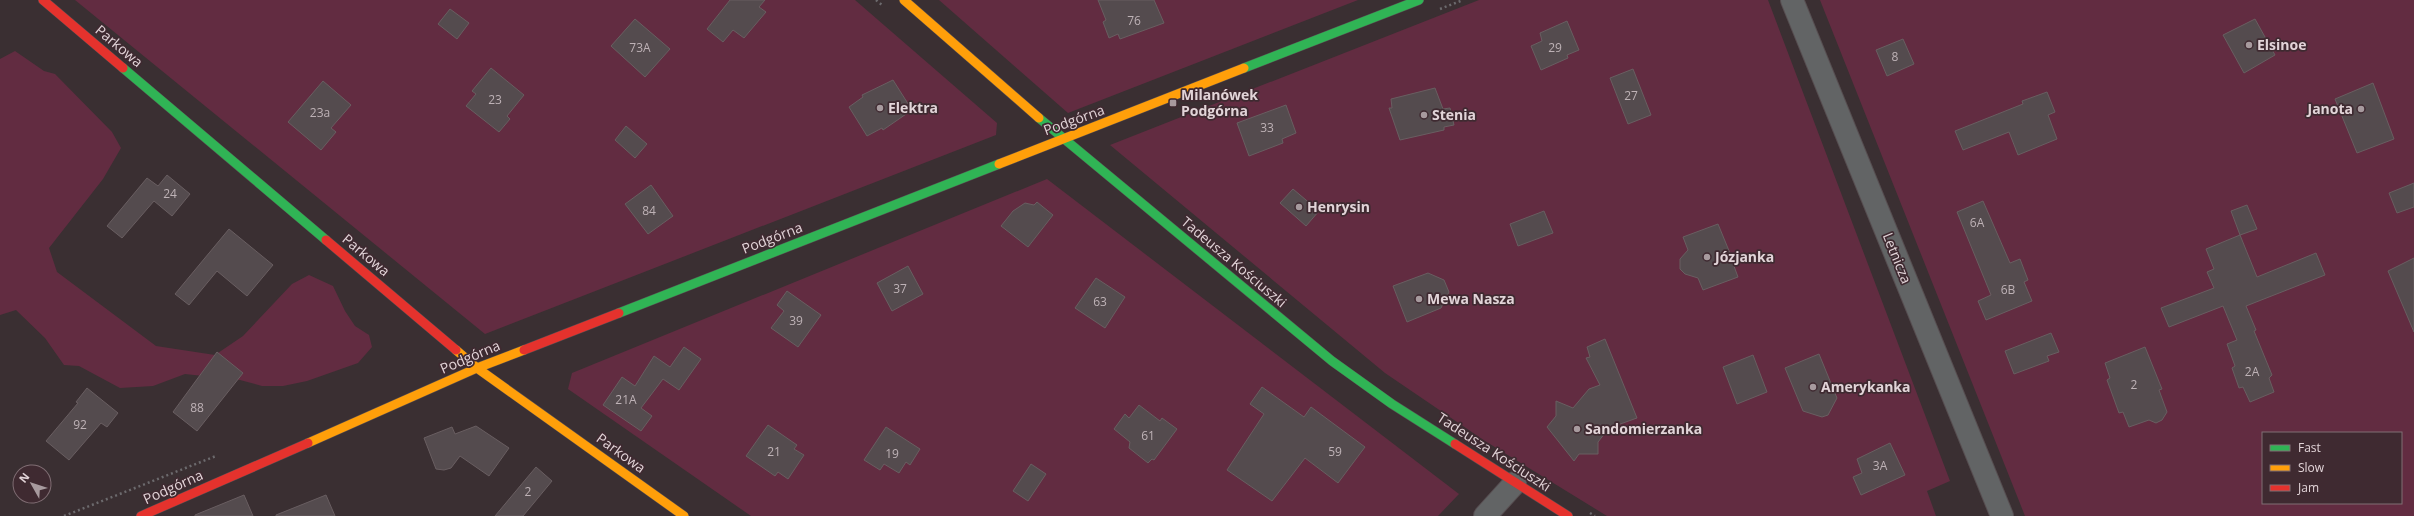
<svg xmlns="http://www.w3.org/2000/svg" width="2414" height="516" viewBox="0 0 2414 516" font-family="'Open Sans',sans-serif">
	<rect width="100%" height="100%" fill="#3a2f32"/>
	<g fill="#622c41" fill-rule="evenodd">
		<path d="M 75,0 L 855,0 L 997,123 L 996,135 L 485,334 Z"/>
		<path d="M 939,0 L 1358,0 L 1068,113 Z"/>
		<path d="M 1479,0 L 1768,0 L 1950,481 L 1927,491 L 1936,516 L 1607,516 L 1485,441 L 1385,373 L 1110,145 Z"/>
		<path d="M 1820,0 L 2414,0 L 2414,516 L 2025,516 ZM 2263,433 L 2401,433 L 2401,503 L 2263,503 Z"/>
		<path d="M 15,51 L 44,71 L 55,74 L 112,132 L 121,148 L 103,179 L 49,248 L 57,272 L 156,346 L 215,355 L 243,336 L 292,284 L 309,275 L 333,286 L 345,311 L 355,326 L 369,335 L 372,347 L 358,363 L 307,381 L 283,386 L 262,386 L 240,380 L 185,374 L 153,386 L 120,388 L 79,366 L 64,365 L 45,338 L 16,310 L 0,315 L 0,59 Z"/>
		<path d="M 1047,179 L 1459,494 L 1438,516 L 751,516 L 568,389 L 572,373 Z"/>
	</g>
	<g fill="#544b4e" stroke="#695e61">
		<path d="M 730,0 L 765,0 L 759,7 L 766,12 L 744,38 L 733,30 L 723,42 L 707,29 Z"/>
		<path d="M 1098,0 L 1154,0 L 1164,23 L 1120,39 L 1118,34 L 1109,38 L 1103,22 L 1106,20 Z"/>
		<path d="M 450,9 L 469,23 L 457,39 L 438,24 Z"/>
		<path d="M 635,19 L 670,49 L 645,77 L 611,46 Z"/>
		<path d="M 2255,19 L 2275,55 L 2244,73 L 2223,35 Z"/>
		<path d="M 1567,21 L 1579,50 L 1567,55 L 1568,58 L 1541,70 L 1531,46 L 1542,41 L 1540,33 Z"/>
		<path d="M 1903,39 L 1914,64 L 1887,76 L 1876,50 Z"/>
		<path d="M 491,68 L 524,95 L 507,116 L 510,119 L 499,132 L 466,106 L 476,94 L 472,91 Z"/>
		<path d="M 1633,69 L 1651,115 L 1628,124 L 1610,78 Z"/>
		<path d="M 893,80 L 912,110 L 883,130 L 882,128 L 867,136 L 849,107 L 863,97 L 862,95 Z"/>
		<path d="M 323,81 L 351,105 L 331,128 L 336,132 L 321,150 L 288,122 Z"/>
		<path d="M 2373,83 L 2394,139 L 2357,153 L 2335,99 Z"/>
		<path d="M 1435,88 L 1443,109 L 1450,108 L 1454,125 L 1444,127 L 1444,130 L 1400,140 L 1389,108 L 1392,108 L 1391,99 Z"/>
		<path d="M 2047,92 L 2055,112 L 2048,115 L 2057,139 L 2018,155 L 2009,132 L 1963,150 L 1955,131 L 2023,104 L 2022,101 Z"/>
		<path d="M 1286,105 L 1296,133 L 1282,139 L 1283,143 L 1249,156 L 1237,123 Z"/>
		<path d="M 626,126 L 647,144 L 635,158 L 615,140 Z"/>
		<path d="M 167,175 L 190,194 L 172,216 L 154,201 L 122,238 L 107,226 L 147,178 L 158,186 Z"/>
		<path d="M 2414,183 L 2414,207 L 2397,213 L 2389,193 Z"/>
		<path d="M 651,185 L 673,216 L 648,234 L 625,204 Z"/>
		<path d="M 1293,189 L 1319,211 L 1306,226 L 1280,203 Z"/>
		<path d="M 1983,201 L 2010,263 L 2020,259 L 2028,280 L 2024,282 L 2032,301 L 1986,320 L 1978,301 L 1991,295 L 1957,212 Z"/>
		<path d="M 1037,202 L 1053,215 L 1028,247 L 1001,226 L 1013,211 L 1025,203 L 1034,205 Z"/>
		<path d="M 2247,205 L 2257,229 L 2240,235 L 2257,277 L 2316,253 L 2325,275 L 2246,306 L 2256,330 L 2254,331 L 2272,375 L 2269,378 L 2274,392 L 2250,402 L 2243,387 L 2239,388 L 2232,368 L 2235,366 L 2227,344 L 2237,340 L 2223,306 L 2169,327 L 2161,308 L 2214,288 L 2207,272 L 2214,269 L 2206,249 L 2240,235 L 2231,211 Z"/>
		<path d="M 1544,211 L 1553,233 L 1518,246 L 1510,224 Z"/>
		<path d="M 1718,224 L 1732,258 L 1731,258 L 1738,277 L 1703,290 L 1698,278 L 1685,274 L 1680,269 L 1680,259 L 1688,250 L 1683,237 Z"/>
		<path d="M 229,229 L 273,265 L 247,296 L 217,271 L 189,305 L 175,294 Z"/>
		<path d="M 2414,258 L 2414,332 L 2388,271 Z"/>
		<path d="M 908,266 L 923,294 L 892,311 L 877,283 Z"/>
		<path d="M 1428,273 L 1444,280 L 1449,292 L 1441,308 L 1407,322 L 1393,286 Z"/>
		<path d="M 1096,278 L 1125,297 L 1105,328 L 1075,308 Z"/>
		<path d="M 787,291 L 821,315 L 798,347 L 771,328 L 784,311 L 777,305 Z"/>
		<path d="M 2051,333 L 2059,352 L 2047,356 L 2049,361 L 2014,374 L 2005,351 Z"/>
		<path d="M 1605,339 L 1637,418 L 1609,428 L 1598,442 L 1598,454 L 1579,454 L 1574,461 L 1547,427 L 1556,416 L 1556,401 L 1573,408 L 1589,389 L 1600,385 L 1586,358 L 1590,357 L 1587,347 Z"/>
		<path d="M 684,347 L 701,359 L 679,390 L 663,379 L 641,408 L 652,416 L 641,431 L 603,405 L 622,377 L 635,386 L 654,356 L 670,367 Z"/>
		<path d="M 2145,347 L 2162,389 L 2159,390 L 2167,412 L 2162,420 L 2156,423 L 2149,420 L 2129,427 L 2123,412 L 2119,413 L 2107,380 L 2110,378 L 2105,363 Z"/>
		<path d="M 217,352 L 243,373 L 197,431 L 173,412 Z"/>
		<path d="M 1819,354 L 1837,398 L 1828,415 L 1822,417 L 1803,411 L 1785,368 Z"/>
		<path d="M 1753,355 L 1767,392 L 1737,404 L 1723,367 Z"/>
		<path d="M 1262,387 L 1304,417 L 1311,407 L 1365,447 L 1338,483 L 1305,458 L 1272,501 L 1227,470 L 1264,414 L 1250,404 Z"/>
		<path d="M 87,388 L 118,413 L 107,427 L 101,423 L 69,460 L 46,441 L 78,403 L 76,402 Z"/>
		<path d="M 1139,405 L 1160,421 L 1162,418 L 1177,429 L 1154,460 L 1152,459 L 1148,463 L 1129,448 L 1130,442 L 1114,429 L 1125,414 L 1129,418 Z"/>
		<path d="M 768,425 L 797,445 L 794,449 L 804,455 L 788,479 L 778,472 L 775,476 L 746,456 Z"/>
		<path d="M 476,426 L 509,448 L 489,476 L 460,456 L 451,468 L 444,470 L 436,469 L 424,438 L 452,427 L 455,434 Z"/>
		<path d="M 886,427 L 920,449 L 910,465 L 906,462 L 899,473 L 884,464 L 880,470 L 864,460 Z"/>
		<path d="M 1890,443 L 1905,475 L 1861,495 L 1853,477 L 1862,473 L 1857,459 Z"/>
		<path d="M 1031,464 L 1046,474 L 1028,501 L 1013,491 Z"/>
		<path d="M 536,467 L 552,481 L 533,504 L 523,516 L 495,516 Z"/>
		<path d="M 244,495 L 253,516 L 195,516 L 195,515 Z"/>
		<path d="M 326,495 L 335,516 L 276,516 L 276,515 Z"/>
	</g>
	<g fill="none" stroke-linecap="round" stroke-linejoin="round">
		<g stroke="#574e51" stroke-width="24">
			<g id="street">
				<path d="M 1792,0 L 2002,516"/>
				<path d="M 1485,516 L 1515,483"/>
			</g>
		</g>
		<g stroke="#574e51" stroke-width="10">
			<g id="fast">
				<path d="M 123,68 L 326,240"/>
				<path d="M 1244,68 L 1419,0"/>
				<path d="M 1039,118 L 1332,361 L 1392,404 L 1455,444"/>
				<path d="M 619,313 L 999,164"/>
			</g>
		</g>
		<g stroke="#574e51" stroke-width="10">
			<g id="slow">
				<path d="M 904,0 L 1039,118"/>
				<path d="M 999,164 L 1244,68"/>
				<path d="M 456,350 L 477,368 L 684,516"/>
				<path d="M 308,443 L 477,368 L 524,350"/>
			</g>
		</g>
		<g stroke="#574e51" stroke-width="10">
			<g id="jam">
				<path d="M 43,0 L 123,68"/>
				<path d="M 326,240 L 456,350"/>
				<path d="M 524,350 L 619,313"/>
				<path d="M 1455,444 L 1568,516"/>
				<path d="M 141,516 L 308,443"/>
			</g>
		</g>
		<g stroke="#6c6a6d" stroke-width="2.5" stroke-dasharray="2 3" stroke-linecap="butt">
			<path d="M 876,0 L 882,5"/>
			<path d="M 1440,9 L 1463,0"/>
			<path d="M 1590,513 L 1595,516"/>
			<path d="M 64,516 L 216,456"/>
		</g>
		<use href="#street" stroke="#626465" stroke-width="22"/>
		<use href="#fast" stroke="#30b455" stroke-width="9"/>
		<use href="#slow" stroke="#ff9f0a" stroke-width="9"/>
		<use href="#jam" stroke="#e5322d" stroke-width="9"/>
	</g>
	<g fill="#a79a9e" stroke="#3f2a31" stroke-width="1.5">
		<circle cx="2249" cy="45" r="4"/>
		<rect x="1169" y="99" width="8" height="8" rx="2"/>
		<circle cx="880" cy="108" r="4"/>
		<circle cx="2361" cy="109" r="4"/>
		<circle cx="1424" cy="115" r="4"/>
		<circle cx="1299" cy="207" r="4"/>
		<circle cx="1707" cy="257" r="4"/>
		<circle cx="1419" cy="299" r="4"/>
		<circle cx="1813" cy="387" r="4"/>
		<circle cx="1577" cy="429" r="4"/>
	</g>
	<g text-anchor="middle" stroke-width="3.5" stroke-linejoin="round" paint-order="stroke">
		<g font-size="12" fill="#beb2b6">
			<text x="1134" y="25">76</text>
			<text x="640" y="52">73A</text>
			<text x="1555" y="52">29</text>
			<text x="1895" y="61">8</text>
			<text x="1631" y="100">27</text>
			<text x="495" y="104">23</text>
			<text x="320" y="117">23a</text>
			<text x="1267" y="132">33</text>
			<text x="170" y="198">24</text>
			<text x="649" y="215">84</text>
			<text x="1977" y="227">6A</text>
			<text x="900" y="293">37</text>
			<text x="2008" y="294">6B</text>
			<text x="1100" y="306">63</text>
			<text x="796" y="325">39</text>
			<text x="2252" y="376">2A</text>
			<text x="2134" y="389">2</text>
			<text x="626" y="404">21A</text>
			<text x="197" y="412">88</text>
			<text x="80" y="429">92</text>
			<text x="1148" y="440">61</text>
			<text x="774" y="456">21</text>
			<text x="1335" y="456">59</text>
			<text x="892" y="458">19</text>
			<text x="1880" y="470">3A</text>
			<text x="528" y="496">2</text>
		</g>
		<g font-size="14" font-weight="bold" fill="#e2d4d8" stroke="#3f2a31" text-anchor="start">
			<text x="2257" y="50">Elsinoe</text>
			<text x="1181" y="100">Milanówek<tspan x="1181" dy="16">Podgórna</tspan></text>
			<text x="888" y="113">Elektra</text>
			<text x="2353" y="114" text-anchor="end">Janota</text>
			<text x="1432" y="120">Stenia</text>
			<text x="1307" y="212">Henrysin</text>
			<text x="1715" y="262">Józjanka</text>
			<text x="1427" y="304">Mewa Nasza</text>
			<text x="1821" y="392">Amerykanka</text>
			<text x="1585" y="434">Sandomierzanka</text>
		</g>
		<g font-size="14" fill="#e2d4d8" stroke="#3f2a31">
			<text transform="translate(119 46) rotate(40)" y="5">Parkowa</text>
			<text transform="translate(1074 120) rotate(-20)" y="5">Podgórna</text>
			<text transform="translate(772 238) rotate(-21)" y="5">Podgórna</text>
			<text transform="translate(366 255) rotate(40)" y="5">Parkowa</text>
			<text transform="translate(1897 258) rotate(68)" y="5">Letnicza</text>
			<text transform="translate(1234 262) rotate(40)" y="5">Tadeusza Kościuszki</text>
			<text transform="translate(470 357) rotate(-23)" y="5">Podgórna</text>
			<text transform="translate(1494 452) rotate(33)" y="5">Tadeusza Kościuszki</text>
			<text transform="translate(621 453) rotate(36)" y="5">Parkowa</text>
			<text transform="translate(173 487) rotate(-24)" y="5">Podgórna</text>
		</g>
	</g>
	<rect x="2262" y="432" width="140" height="72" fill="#3f2a31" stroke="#806e74"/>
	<rect x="2270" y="445" width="20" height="6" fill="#30b455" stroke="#806e74"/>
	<text x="2298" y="452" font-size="12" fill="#e2d4d8">Fast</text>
	<rect x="2270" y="465" width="20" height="6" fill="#ff9f0a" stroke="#806e74"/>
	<text x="2298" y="472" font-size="12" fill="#e2d4d8">Slow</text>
	<rect x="2270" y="485" width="20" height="6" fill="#e5322d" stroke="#806e74"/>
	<text x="2298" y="492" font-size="12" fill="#e2d4d8">Jam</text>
	<g transform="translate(32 484) rotate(309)"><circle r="19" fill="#3f2a31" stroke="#806e74"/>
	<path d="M0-3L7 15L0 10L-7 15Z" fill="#a79a9e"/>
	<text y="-6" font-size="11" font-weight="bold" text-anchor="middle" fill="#e2d4d8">N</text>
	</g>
</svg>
